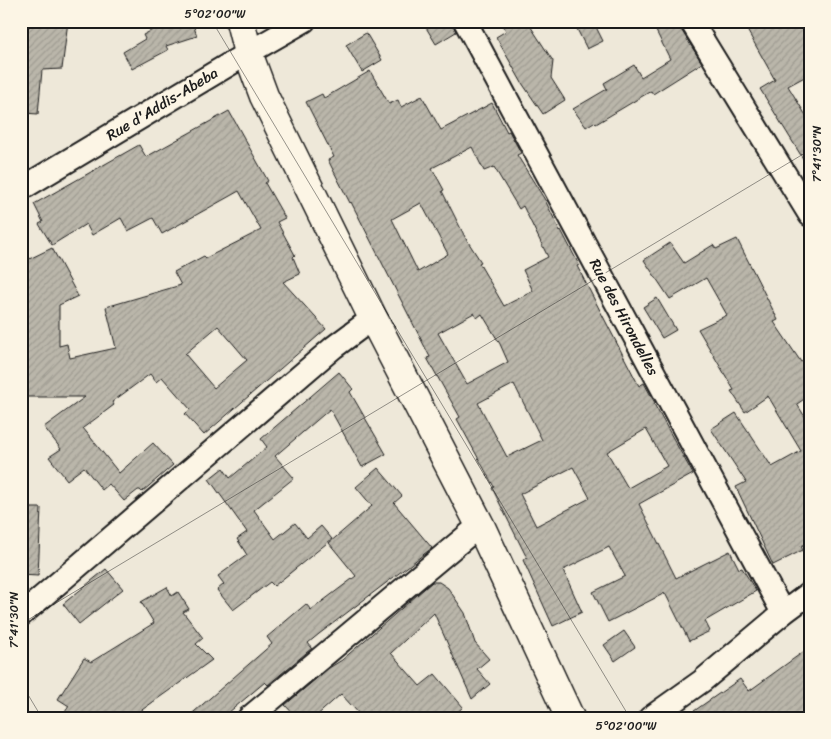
<svg xmlns="http://www.w3.org/2000/svg" width="831" height="739" viewBox="0 0 831 739" font-family="Sriracha,sans-serif">
	<defs>
		<pattern id="building-hatch" width="6" height="6" patternUnits="userSpaceOnUse" patternTransform="scale(1.25)"><rect width="6" height="6" fill="#bab6aa"/><path d="M-1 1l2-2M0 6l6-6M5 7l2-2" fill="none" stroke="#9f9c92"/></pattern>
	</defs>
	<rect width="100%" height="100%" fill="#eee8d9"/>
	<filter id="ink" filterUnits="userSpaceOnUse"><feTurbulence type="fractalNoise" baseFrequency=".02" numOctaves="2"/><feDisplacementMap in="SourceGraphic" scale="10" xChannelSelector="R" yChannelSelector="G"/><feConvolveMatrix kernelMatrix="1 2 1 2 8 2 1 2 1" color-interpolation-filters="sRGB"/></filter>
	<g filter="url(#ink)">
		<g fill="url(#building-hatch)" stroke="#1c1c1c" fill-rule="evenodd">
			<path d="M 27,21 L 68,21 L 62,69 L 42,70 L 38,114 L 24,113 Z"/>
			<path d="M 170,21 L 192,21 L 197,36 L 166,46 L 168,50 L 132,69 L 123,52 L 145,39 L 143,35 Z"/>
			<path d="M 422,21 L 452,21 L 456,32 L 436,44 Z"/>
			<path d="M 501,21 L 527,21 L 553,61 L 551,78 L 565,100 L 543,114 L 522,83 L 496,37 L 506,31 Z"/>
			<path d="M 573,21 L 593,21 L 603,41 L 587,49 Z"/>
			<path d="M 651,21 L 678,21 L 680,28 L 702,63 L 653,94 L 651,91 L 596,124 L 594,122 L 586,127 L 573,109 L 607,89 L 604,83 L 634,65 L 641,77 L 670,59 Z"/>
			<path d="M 742,21 L 810,21 L 810,74 L 788,86 L 810,122 L 810,170 L 760,89 L 775,80 Z"/>
			<path d="M 366,33 L 382,60 L 362,72 L 346,45 Z"/>
			<path d="M 370,71 L 389,104 L 398,100 L 401,107 L 422,96 L 441,130 L 492,103 L 507,132 L 509,131 L 521,153 L 517,155 L 545,200 L 560,231 L 561,230 L 579,265 L 577,266 L 639,386 L 644,383 L 655,403 L 654,404 L 693,474 L 639,504 L 676,578 L 730,551 L 739,569 L 742,568 L 756,591 L 705,621 L 710,631 L 689,641 L 665,593 L 608,622 L 593,592 L 625,576 L 609,547 L 563,570 L 582,612 L 553,626 L 523,560 L 527,558 L 492,488 L 494,487 L 457,419 L 460,417 L 427,358 L 430,357 L 351,202 L 350,203 L 328,160 L 334,157 L 306,102 L 322,94 L 324,98 ZM 472,147 L 484,171 L 494,167 L 519,209 L 523,206 L 548,257 L 523,270 L 533,291 L 504,306 L 479,263 L 481,262 L 465,237 L 442,191 L 444,190 L 432,168 ZM 421,203 L 448,254 L 418,272 L 392,219 ZM 474,313 L 477,318 L 482,314 L 500,344 L 508,362 L 467,384 L 438,333 ZM 514,384 L 542,440 L 507,457 L 478,403 ZM 646,429 L 667,466 L 628,488 L 607,452 ZM 573,467 L 590,498 L 536,526 L 520,494 Z"/>
			<path d="M 229,111 L 268,181 L 265,183 L 285,218 L 277,222 L 295,255 L 293,257 L 300,274 L 283,282 L 326,329 L 204,435 L 185,414 L 190,409 L 162,377 L 156,382 L 150,374 L 112,402 L 114,405 L 83,428 L 119,473 L 153,443 L 173,465 L 142,492 L 140,490 L 138,490 L 124,501 L 109,484 L 102,490 L 84,467 L 67,480 L 49,457 L 61,449 L 44,427 L 85,397 L 21,397 L 21,263 L 52,248 L 78,296 L 59,305 L 59,346 L 67,344 L 70,358 L 116,348 L 106,307 L 181,285 L 174,272 L 204,256 L 206,258 L 261,230 L 239,191 L 162,234 L 153,218 L 128,231 L 121,218 L 92,235 L 86,224 L 52,245 L 39,224 L 43,222 L 34,204 L 139,145 L 146,157 ZM 218,326 L 247,360 L 214,388 L 185,354 Z"/>
			<path d="M 737,239 L 778,320 L 774,322 L 801,362 L 810,356 L 810,395 L 797,404 L 810,425 L 810,542 L 801,546 L 803,550 L 773,565 L 736,487 L 746,482 L 711,429 L 736,413 L 772,467 L 801,451 L 768,396 L 745,412 L 731,391 L 734,390 L 698,329 L 727,315 L 706,278 L 670,299 L 644,260 L 670,243 L 684,263 L 713,245 L 716,249 Z"/>
			<path d="M 657,298 L 676,330 L 662,338 L 643,307 Z"/>
			<path d="M 339,372 L 353,389 L 350,392 L 386,454 L 362,467 L 330,409 L 275,456 L 294,478 L 254,510 L 275,539 L 295,523 L 307,538 L 321,526 L 332,539 L 274,586 L 270,582 L 233,610 L 217,590 L 224,584 L 218,576 L 247,555 L 237,539 L 247,532 L 209,479 L 223,468 L 230,478 L 267,447 L 261,439 Z"/>
			<path d="M 378,468 L 402,496 L 394,503 L 432,548 L 319,634 L 308,643 L 312,648 L 268,685 L 265,682 L 222,718 L 187,718 L 272,644 L 267,637 L 306,604 L 311,610 L 356,576 L 329,543 L 372,506 L 356,487 Z"/>
			<path d="M 21,508 L 41,508 L 38,576 L 21,575 Z"/>
			<path d="M 106,569 L 123,589 L 79,624 L 63,604 Z"/>
			<path d="M 432,582 L 439,582 L 448,588 L 465,613 L 475,643 L 489,659 L 477,669 L 490,684 L 472,699 L 434,613 L 391,653 L 420,686 L 435,674 L 463,707 L 451,718 L 363,718 L 341,694 L 314,718 L 297,718 L 285,705 L 329,668 L 342,660 Z"/>
			<path d="M 167,587 L 172,596 L 178,592 L 189,609 L 183,612 L 203,638 L 196,644 L 212,660 L 139,712 L 135,718 L 61,718 L 69,706 L 58,699 L 84,658 L 91,662 L 154,623 L 141,602 Z"/>
			<path d="M 624,631 L 635,647 L 615,661 L 604,645 Z"/>
			<path d="M 810,647 L 810,718 L 684,718 L 740,679 L 749,691 Z"/>
		</g>
		<g fill="none" stroke-linecap="round" stroke-linejoin="round">
			<g stroke="#1c1c1c" stroke-width="26">
				<g id="street">
					<path d="M 465,21 L 783,613"/>
					<path d="M 691,21 L 810,215"/>
					<path d="M 21,189 L 248,53 L 304,21"/>
					<path d="M 21,615 L 334,347 L 373,318"/>
					<path d="M 249,718 L 480,525"/>
					<path d="M 650,718 L 702,681 L 783,613 L 810,593"/>
				</g>
			</g>
			<g stroke="#1c1c1c" stroke-width="31">
				<path id="secondary" d="M 240,21 L 248,53 L 264,96 L 373,318 L 480,525 L 570,718"/>
			</g>
			<use href="#street" stroke="#fcf5e5" stroke-width="22"/>
			<use href="#secondary" stroke="#fcf5e5" stroke-width="28"/>
		</g>
	</g>
	<path fill="none" stroke="#1c1c1c" stroke-width="1" stroke-opacity="0.45" d="M 212,21 L 630,718M 800,21 L 810,38M 21,34 L 43,21M 21,624 L 810,150M 21,683 L 42,718"/>
	<g text-anchor="middle" stroke-width="5" stroke-linejoin="round" paint-order="stroke">
		<g font-size="15" fill="#1c1c1c" stroke="#fcf5e5">
			<text transform="translate(162 104) rotate(-31)" y="5">Rue d'Addis-Abeba</text>
			<text transform="translate(624 317) rotate(62)" y="5">Rue des Hirondelles</text>
		</g>
	</g>
	<rect width="831" height="739" fill="none" stroke="#fcf5e5" stroke-width="55"/>
	<rect x="28" y="28" width="776" height="684" fill="none" stroke="#1c1c1c" stroke-width="2"/>
	<g font-size="12" text-anchor="middle" fill="#1c1c1c">
		<text x="215" y="18">5°02'00"W</text>
		<text transform="translate(817 154) rotate(-90)" y="4">7°41'30"N</text>
		<text transform="translate(14 620) rotate(-90)" y="4">7°41'30"N</text>
		<text x="626" y="730">5°02'00"W</text>
	</g>
</svg>
